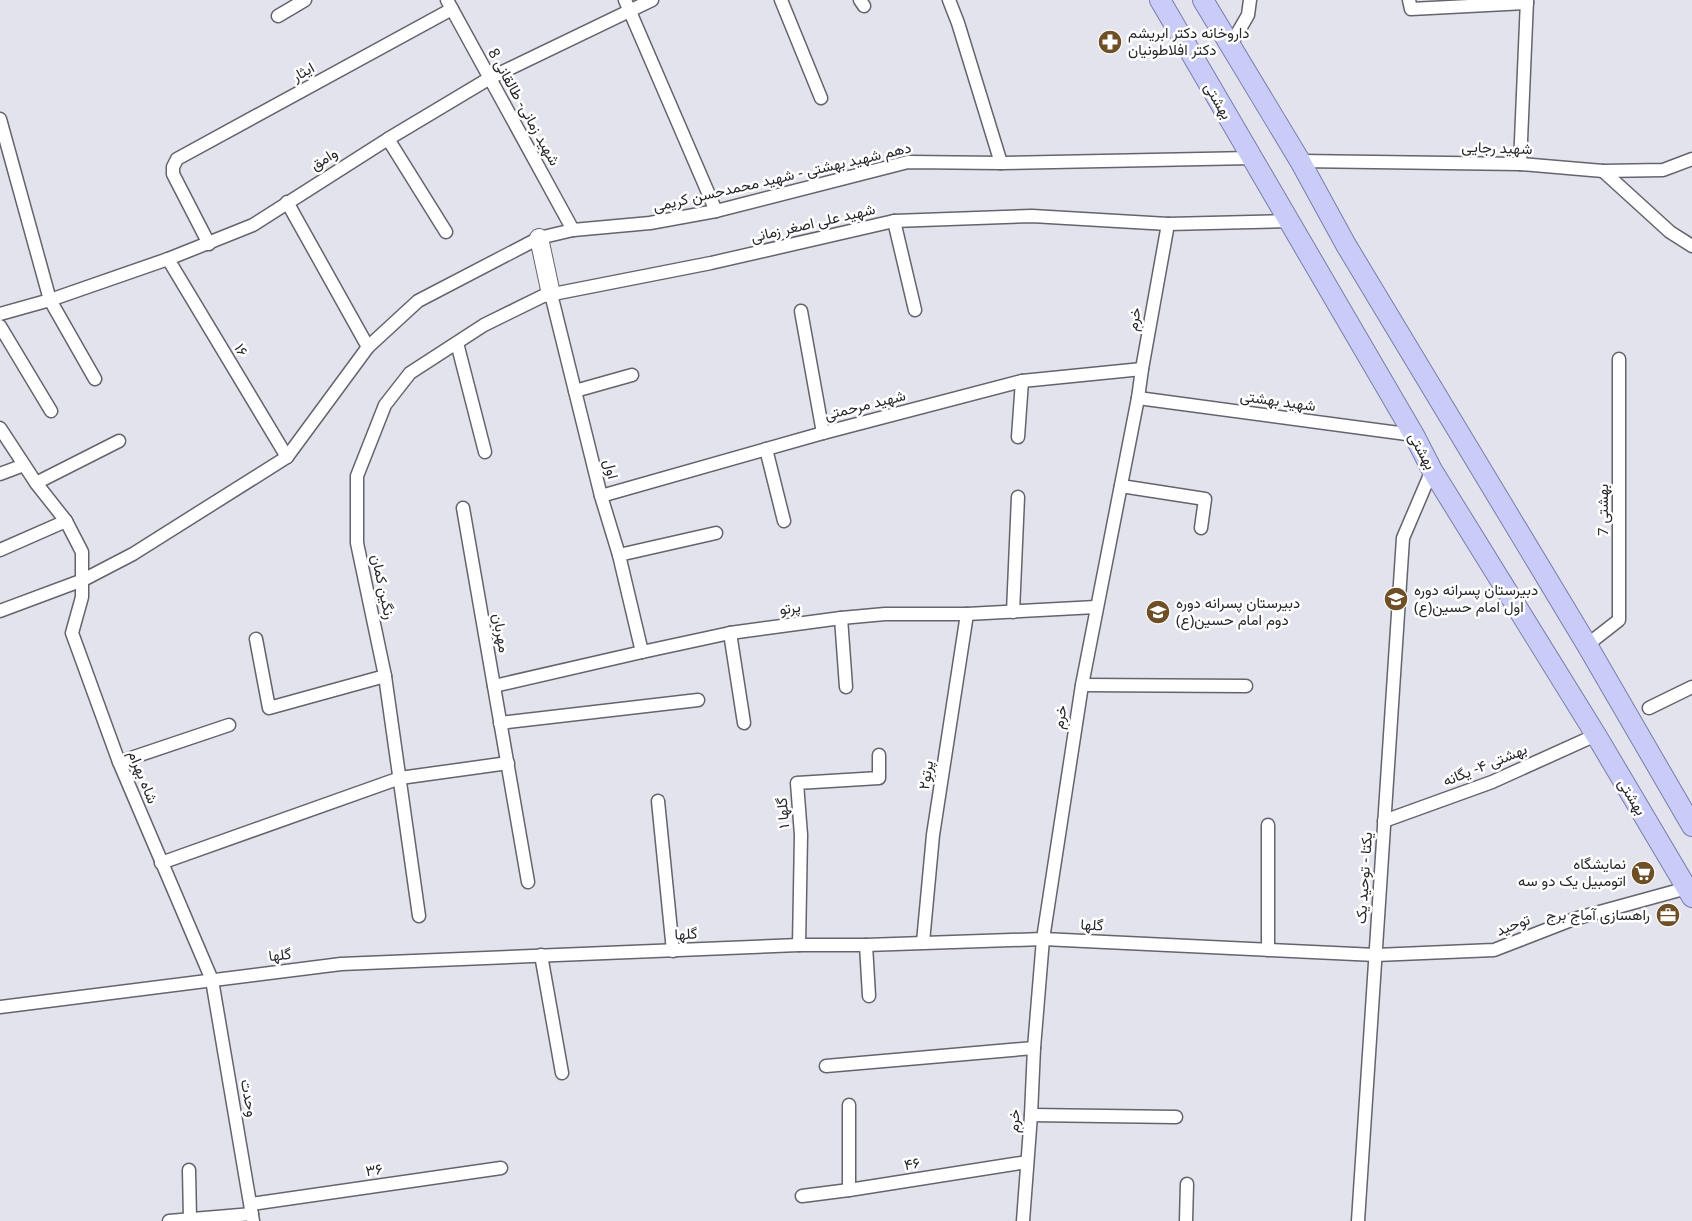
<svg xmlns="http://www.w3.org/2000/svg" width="1692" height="1221" viewBox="0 0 1692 1221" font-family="'Noto Sans',Vazirmatn,sans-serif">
	<rect width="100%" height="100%" fill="#e2e3ec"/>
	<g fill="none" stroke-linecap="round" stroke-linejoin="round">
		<g stroke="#63646c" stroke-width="15">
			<g id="street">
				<path d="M 447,0 L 573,230"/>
				<path d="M 625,0 L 716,211"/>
				<path d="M 781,0 L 821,98"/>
				<path d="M 860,0 L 864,6"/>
				<path d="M 949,0 L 958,23 L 1001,163"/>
				<path d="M 1409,0 L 1411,9 L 1527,3"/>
				<path d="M 278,16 L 305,0"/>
				<path d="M 1230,46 L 1248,15 L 1250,0"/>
				<path d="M 0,119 L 50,300 L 95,379"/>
				<path d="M 388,139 L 446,232"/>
				<path d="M 1300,161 L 1520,164 L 1603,171 L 1663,170 L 1692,159"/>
				<path d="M 1520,164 L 1527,0"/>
				<path d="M 1603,171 L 1670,232 L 1692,246"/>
				<path d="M 287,202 L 368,347"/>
				<path d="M 894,221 L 915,310"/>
				<path d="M 209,244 L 173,174 L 173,167 L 177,159 L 452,9"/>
				<path d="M 168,259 L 287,457"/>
				<path d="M 551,294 L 601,496 L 619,555 L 642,652"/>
				<path d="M 801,311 L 823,433"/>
				<path d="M 0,314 L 50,300 L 168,259 L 253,225 L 388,139 L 490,78 L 652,0"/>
				<path d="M 0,326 L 51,411"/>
				<path d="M 457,343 L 485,452"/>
				<path d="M 575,391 L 632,375"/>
				<path d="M 1138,398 L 1414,435"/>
				<path d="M 0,428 L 36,483 L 66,521 L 82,552 L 82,597 L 72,633 L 119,762 L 212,980 L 253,1221"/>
				<path d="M 1018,437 L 1022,381"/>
				<path d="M 766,449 L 784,521"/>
				<path d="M 0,474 L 24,465"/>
				<path d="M 36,483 L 119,441"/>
				<path d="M 1121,486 L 1205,499 L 1201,528"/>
				<path d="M 601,496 L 823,433 L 1022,381 L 1142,369"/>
				<path d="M 463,508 L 528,882"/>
				<path d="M 0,550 L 66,521"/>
				<path d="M 619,555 L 716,533"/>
				<path d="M 0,611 L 83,580 L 133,554 L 287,457 L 368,347 L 418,301 L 539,238 L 573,230 L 650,223 L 716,211 L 908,162 L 1001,163 L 1251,158"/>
				<path d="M 1013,612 L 1018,497"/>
				<path d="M 841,618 L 846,687"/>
				<path d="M 730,633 L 744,723"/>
				<path d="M 256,639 L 269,708 L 385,676"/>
				<path d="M 1587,645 L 1619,620 L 1619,359"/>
				<path d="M 1082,685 L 1246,686"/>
				<path d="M 494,686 L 642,652 L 730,633 L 841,618 L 885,614 L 967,614 L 1096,607"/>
				<path d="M 1649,708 L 1692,687"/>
				<path d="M 500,723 L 698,700"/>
				<path d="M 119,762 L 229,725"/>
				<path d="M 658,801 L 673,951"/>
				<path d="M 1384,821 L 1492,782 L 1596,735"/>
				<path d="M 161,863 L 400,778 L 508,763"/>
				<path d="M 419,916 L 385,676 L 357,543 L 357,476 L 385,405 L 410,373 L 484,325 L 543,296 L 711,263 L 894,221 L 1032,216 L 1168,224 L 1289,221"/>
				<path d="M 923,942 L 933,835 L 967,614"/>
				<path d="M 799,945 L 801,835 L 797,783 L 879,778 L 879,755"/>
				<path d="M 866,945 L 869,996"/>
				<path d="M 1268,950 L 1268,825"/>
				<path d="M 541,955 L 562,1073"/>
				<path d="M 0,1007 L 341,964 L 799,945 L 866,945 L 1043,939 L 1376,955 L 1494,950 L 1574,919 L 1687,888"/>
				<path d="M 826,1066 L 1034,1048"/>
				<path d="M 1031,1115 L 1176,1117"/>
				<path d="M 189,1170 L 190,1219"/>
				<path d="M 849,1190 L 849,1105"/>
				<path d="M 802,1196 L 849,1190 L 1027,1162"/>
				<path d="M 251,1204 L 501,1168"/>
				<path d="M 169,1221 L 252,1214"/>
				<path d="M 1023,1221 L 1031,1115 L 1034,1048 L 1043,939 L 1082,685 L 1138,398 L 1142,369 L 1168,224"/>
				<path d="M 1186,1221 L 1187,1184"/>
				<path d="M 1358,1221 L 1403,538 L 1432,470"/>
			</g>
		</g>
		<g stroke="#63646c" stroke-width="20">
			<path id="secondary" d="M 539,238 L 551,294"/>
		</g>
		<g stroke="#7a7cad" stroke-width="22">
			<g id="primary">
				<path d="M 1160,0 L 1414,435 L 1432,470 L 1596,735 L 1692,897"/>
				<path d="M 1203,0 L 1300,161 L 1346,245 L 1587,645 L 1692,826"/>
			</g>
		</g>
		<use href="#street" stroke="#fff" stroke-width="12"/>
		<use href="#secondary" stroke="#fff" stroke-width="18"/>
		<use href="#primary" stroke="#caccf8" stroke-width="20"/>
	</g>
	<defs>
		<g id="pharmacy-disc" transform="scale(1.25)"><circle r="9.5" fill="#6f4f25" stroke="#fff"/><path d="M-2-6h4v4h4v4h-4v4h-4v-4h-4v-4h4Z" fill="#fff"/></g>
		<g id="school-disc" transform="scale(1.25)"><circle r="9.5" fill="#6f4f25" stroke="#fff"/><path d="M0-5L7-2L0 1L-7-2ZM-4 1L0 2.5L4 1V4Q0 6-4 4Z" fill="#fff"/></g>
		<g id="supermarket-disc" transform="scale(1.25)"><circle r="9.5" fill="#6f4f25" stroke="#fff"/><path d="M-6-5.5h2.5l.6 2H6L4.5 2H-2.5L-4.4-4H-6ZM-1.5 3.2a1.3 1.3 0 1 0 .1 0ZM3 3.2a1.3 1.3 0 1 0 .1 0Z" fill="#fff"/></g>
		<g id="office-disc" transform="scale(1.25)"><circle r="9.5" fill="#6f4f25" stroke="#fff"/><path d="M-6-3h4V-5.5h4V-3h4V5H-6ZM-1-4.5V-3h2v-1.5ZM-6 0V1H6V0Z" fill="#fff"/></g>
	</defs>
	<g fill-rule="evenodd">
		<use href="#pharmacy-disc" x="1110" y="42"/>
		<use href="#school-disc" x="1396" y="599"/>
		<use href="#school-disc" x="1158" y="612"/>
		<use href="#supermarket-disc" x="1643" y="873"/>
		<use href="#office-disc" x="1668" y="915"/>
	</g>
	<g text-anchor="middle" stroke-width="5" stroke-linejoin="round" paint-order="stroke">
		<g font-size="15" fill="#27282b" stroke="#fff" text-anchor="start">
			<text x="1128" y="38">داروخانه دکتر ابریشم<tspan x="1128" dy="17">دکتر افلاطونیان</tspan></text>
			<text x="1414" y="595">دبیرستان پسرانه دوره<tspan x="1414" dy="17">اول امام حسین(ع)</tspan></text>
			<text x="1176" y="608">دبیرستان پسرانه دوره<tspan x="1176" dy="17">دوم امام حسین(ع)</tspan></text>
			<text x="1626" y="869" text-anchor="end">نمایشگاه<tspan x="1626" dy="17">اتومبیل یک دو سه</tspan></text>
			<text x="1650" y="920" text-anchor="end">راهسازی آماج برج</text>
		</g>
		<g font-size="15" fill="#27282b" stroke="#fff">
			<text transform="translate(303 72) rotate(-29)" y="5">ایثار</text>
			<text transform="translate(1218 101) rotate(60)" y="5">بهشتی</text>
			<text transform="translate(524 107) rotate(61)" y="5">شهید زمانی- طالقانی 8</text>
			<text transform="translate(1497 148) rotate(2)" y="5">شهید رجایی</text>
			<text transform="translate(324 159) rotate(-32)" y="5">وامق</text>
			<text transform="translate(782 177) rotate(-13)" y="5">دهم شهید بهشتی - شهید محمدحسن کریمی</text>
			<text transform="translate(813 223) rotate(-13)" y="5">شهید علی اصغر زمانی</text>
			<text transform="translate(1134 319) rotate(-80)" y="5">خرم</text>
			<text transform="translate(241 350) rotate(59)" y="5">۱۶</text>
			<text transform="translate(1278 401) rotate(8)" y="5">شهید بهشتی</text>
			<text transform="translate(865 405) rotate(-14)" y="5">شهید مرحمتی</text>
			<text transform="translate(1422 451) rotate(61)" y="5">بهشتی</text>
			<text transform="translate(611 469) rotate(76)" y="5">اول</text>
			<text transform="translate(1603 510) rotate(-90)" y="5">بهشتی 7</text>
			<text transform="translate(383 587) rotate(78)" y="5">رنگین کمان</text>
			<text transform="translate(790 608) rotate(-8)" y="5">پرتو</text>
			<text transform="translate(501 633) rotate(80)" y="5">مهربان</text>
			<text transform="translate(1060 717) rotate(-81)" y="5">خرم</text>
			<text transform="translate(1485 765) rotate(-22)" y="5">بهشتی ۴- یگانه</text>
			<text transform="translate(926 775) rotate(-81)" y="5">پرتو۲</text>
			<text transform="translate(143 777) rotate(68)" y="5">شاه بهرام</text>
			<text transform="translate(1632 797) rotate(59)" y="5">بهشتی</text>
			<text transform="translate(783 813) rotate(-95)" y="5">گلها ۱</text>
			<text transform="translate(1364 878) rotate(-86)" y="5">یکتا - توحید یک</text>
			<text transform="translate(1092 925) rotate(3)" y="5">گلها</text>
			<text transform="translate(1513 925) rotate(-21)" y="5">توحید</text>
			<text transform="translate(686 934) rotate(-3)" y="5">گلها</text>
			<text transform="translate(280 955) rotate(-7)" y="5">گلها</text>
			<text transform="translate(249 1098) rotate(80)" y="5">وحدت</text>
			<text transform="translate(1014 1121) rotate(-87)" y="5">خرم</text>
			<text transform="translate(912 1164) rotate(-9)" y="5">۴۶</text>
			<text transform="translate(374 1170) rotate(-8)" y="5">۳۶</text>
		</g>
	</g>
</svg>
